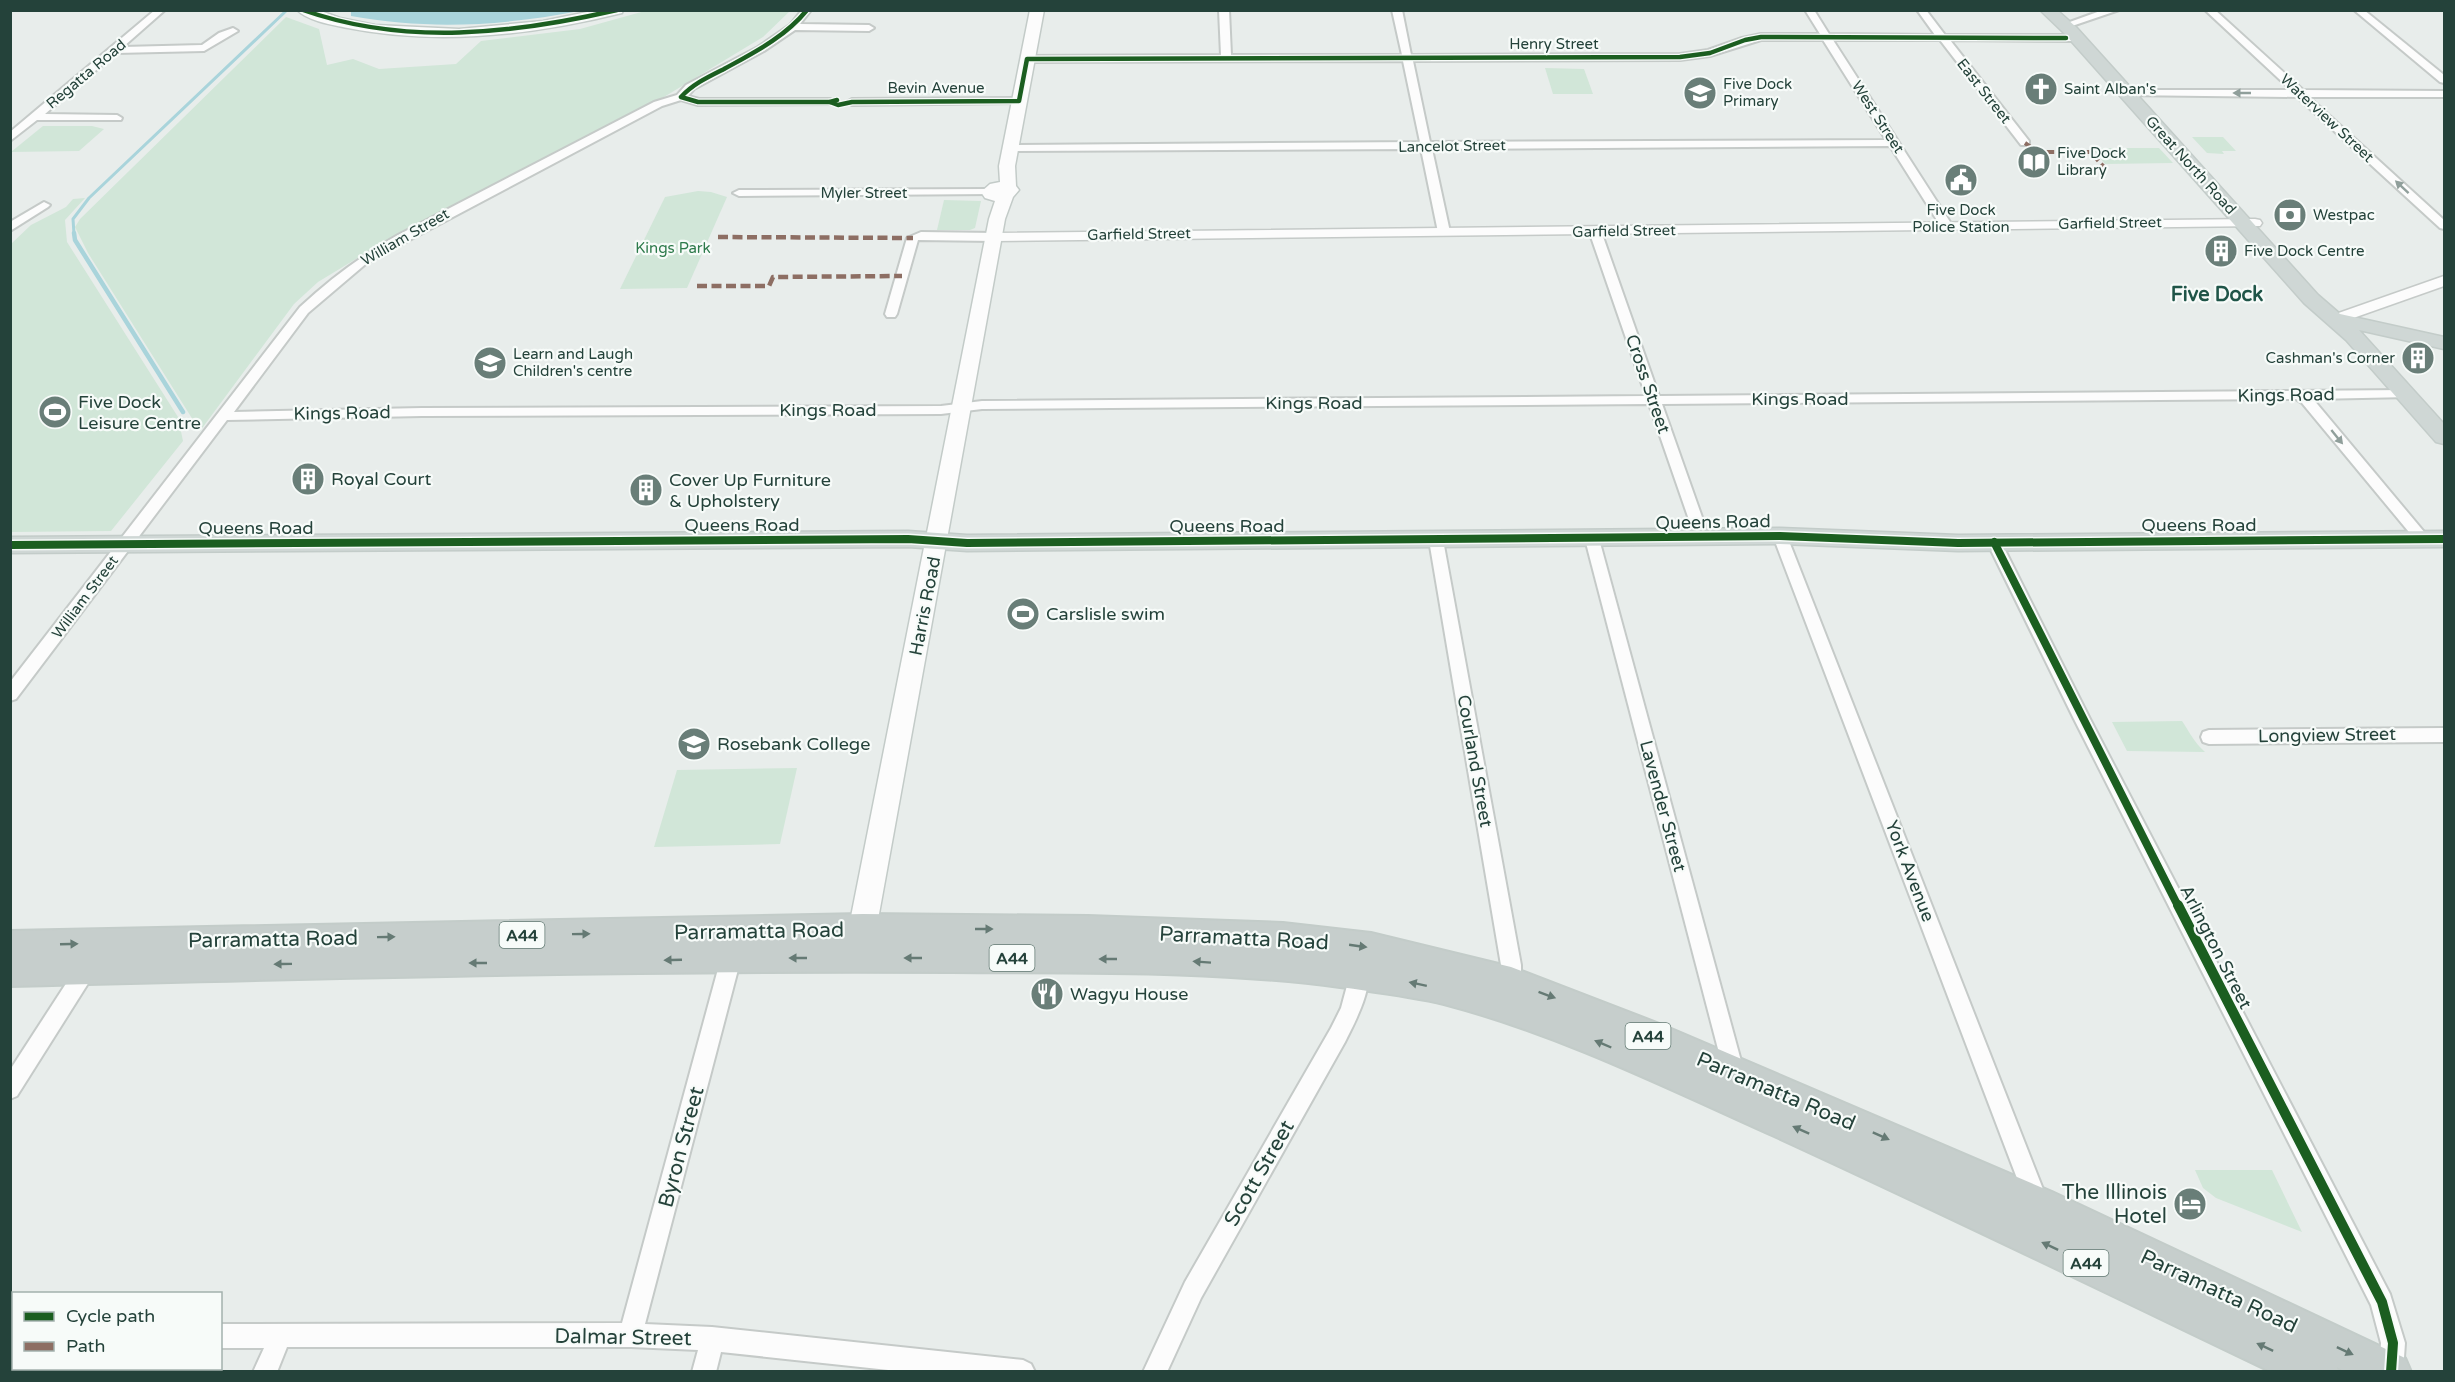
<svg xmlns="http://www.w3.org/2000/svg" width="2455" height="1382" viewBox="0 0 2455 1382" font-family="'Varela Round',sans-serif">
	<rect width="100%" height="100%" fill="#e8edeb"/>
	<g fill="#d1e6d8">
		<path d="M 645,11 L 790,11 L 763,37 L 654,103 L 379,245 L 318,282 L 294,304 L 200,431 L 88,253 L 75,227 L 80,219 L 286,17 L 319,29 L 327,65 L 353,59 L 379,69 L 456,64 L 481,41 L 580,29 Z"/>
		<path d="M 1545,68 L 1584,69 L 1593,94 L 1553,94 Z"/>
		<path d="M 43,126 L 92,126 L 104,129 L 79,151 L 11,152 Z"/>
		<path d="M 2192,137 L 2223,137 L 2236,151 L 2222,151 L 2224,154 L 2207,153 Z"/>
		<path d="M 2092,148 L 2159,148 L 2173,163 L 2105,164 Z"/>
		<path d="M 698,191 L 711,192 L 727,197 L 687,288 L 620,289 L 665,197 Z"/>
		<path d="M 85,198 L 65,220 L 67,242 L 178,417 L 183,441 L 111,531 L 11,532 L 11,244 L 31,225 L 66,207 L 73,199 Z"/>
		<path d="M 944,200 L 981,201 L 975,228 L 970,230 L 937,230 Z"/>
		<path d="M 2182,721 C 2190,733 2194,742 2205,752 L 2127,751 L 2112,722 Z"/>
		<path d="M 797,768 L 780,844 L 654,847 L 677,770 Z"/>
		<path d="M 2195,1170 L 2272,1170 L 2302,1232 L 2216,1198 L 2203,1188 Z"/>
	</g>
	<path fill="#a9d4db" d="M 346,11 L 346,10 L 579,11 C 503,26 427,30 351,16 L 351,12 Z"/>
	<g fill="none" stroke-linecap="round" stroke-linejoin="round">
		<path stroke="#a9d4db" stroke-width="3" d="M 74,234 L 73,219 L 89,198 L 287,10"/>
		<path stroke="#a9d4db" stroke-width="4.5" d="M 74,233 L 75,240 L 183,412"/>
		<g stroke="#c5cac8" stroke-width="4">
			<g id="minor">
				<path d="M 155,10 L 165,10 L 123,47 L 202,45 L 219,33 L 233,28 L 238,31 L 204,51 L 116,53 L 45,114 L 117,115 L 122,118 L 121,120 L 37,120 L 10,141 L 10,132 Z"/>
				<path d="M 802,10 L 811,10 L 800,24 L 869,25 L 874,28 L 869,31 L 795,30 L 764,51 L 694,89 L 688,96 L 699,99 L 830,99 L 835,102 L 834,104 L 698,105 L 681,100 L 662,106 L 368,262 L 308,313 L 234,412 L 422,408 L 941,406 L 982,401 L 1646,396 L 1589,231 L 1595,228 L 1601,231 L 1659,396 L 2406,390 L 2411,391 L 2413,394 L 2411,397 L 2313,399 L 2430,539 L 2423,544 L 2418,543 L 2302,403 L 2296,399 L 1662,404 L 1709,537 L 1702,542 L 1695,537 L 1649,404 L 982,409 L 941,414 L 422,416 L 227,420 L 16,699 L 10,701 L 10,682 L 300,307 C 330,279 362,255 398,235 L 654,102 L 677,95 L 686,85 L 758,47 L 790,25 Z"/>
				<path d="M 1219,10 L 1229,10 L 1231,55 L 1402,55 L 1392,10 L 1402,10 L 1411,55 L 1680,54 L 1708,50 L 1742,38 L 1761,34 L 1820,34 L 1805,10 L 1814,10 L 1829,34 L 1935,35 L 1917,10 L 1926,10 L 1945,35 L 2077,35 L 2082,38 L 2077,41 L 1950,40 L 2029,141 L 2029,145 L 2021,145 L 1940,40 L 1833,40 L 1952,225 L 1946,228 L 1940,225 L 1890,146 L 1432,149 L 1450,232 L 1444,235 L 1438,232 L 1421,149 L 1010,151 L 1005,148 L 1010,145 L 1420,142 L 1403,61 L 1027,62 L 1022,59 L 1027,56 L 1221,55 ZM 1761,40 L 1823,40 L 1886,140 L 1430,142 L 1413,61 L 1680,60 L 1710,56 Z"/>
				<path d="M 2103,10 L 2119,10 L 2072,26 L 2067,23 Z"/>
				<path d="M 2205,10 L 2215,10 L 2303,90 L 2444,91 L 2444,97 L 2309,97 L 2444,220 L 2444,229 L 2440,228 L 2297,97 L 2122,95 L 2121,93 L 2126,90 L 2291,90 Z"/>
				<path d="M 2354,10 L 2364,10 L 2444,75 L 2444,83 L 2440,82 Z"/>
				<path d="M 1019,98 L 1023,99 L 1023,103 L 852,105 L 847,102 L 852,99 Z"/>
				<path d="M 989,189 L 995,192 L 993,194 L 739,196 L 733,193 L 739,190 Z"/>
				<path d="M 44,202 L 50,205 L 48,207 L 10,231 L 10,222 Z"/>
				<path d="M 921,232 L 994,233 L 1000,237 L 994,241 L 918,240 L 897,314 L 895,317 L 887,317 L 885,314 L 907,238 Z"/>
				<path d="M 1780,531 L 1787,536 L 2048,1202 L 2045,1210 L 2037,1213 L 2029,1210 L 2026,1202 L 1773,536 Z"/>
				<path d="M 1592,534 L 1599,539 L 1744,1072 L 1741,1079 L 1734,1082 L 1727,1079 L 1724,1072 L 1585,539 Z"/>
				<path d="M 1436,535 L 1443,540 L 1521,965 L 1521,982 L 1518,988 L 1511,991 L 1504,988 L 1501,982 L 1501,965 L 1429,540 Z"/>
				<path d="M 1994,537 L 2001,542 L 2090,719 L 2390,1294 L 2405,1343 L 2403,1372 L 2379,1372 L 2381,1343 L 2371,1305 L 2074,719 L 1987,542 Z"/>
				<path d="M 2444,728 L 2444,742 L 2209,744 L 2203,742 L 2201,737 L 2203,732 L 2209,730 Z"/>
				<path d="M 731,949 L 738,952 L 741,958 L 645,1324 L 712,1327 L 1023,1360 L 1031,1364 L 1035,1372 L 907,1372 L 721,1352 L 716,1372 L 692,1372 L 698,1350 L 631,1347 L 287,1347 L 277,1372 L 253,1372 L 264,1348 L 220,1348 L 220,1324 L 622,1323 L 721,958 L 724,952 Z"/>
				<path d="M 87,959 L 94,962 L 97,968 L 94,974 L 17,1096 L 10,1099 L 10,1070 L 80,962 Z"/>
				<path d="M 1359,964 L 1366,967 C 1375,985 1354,1024 1345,1042 L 1201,1298 L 1167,1372 L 1143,1372 L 1185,1282 L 1331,1028 L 1341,1008 L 1352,967 Z"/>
				<rect x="10" y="1324" width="4" height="24"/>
			</g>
		</g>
		<g stroke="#c5cac8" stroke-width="3">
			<g id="tertiary">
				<path d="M 2255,219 L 2260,220 L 2262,223 L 2260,226 L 994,241 L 987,237 L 994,233 Z"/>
				<path d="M 2444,276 L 2444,286 L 2342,322 L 2330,322 L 2328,319 L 2330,316 Z"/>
			</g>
		</g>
		<g stroke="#c3cbc8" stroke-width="3">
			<g id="secondary">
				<path d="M 297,10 L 318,10 L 340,18 L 375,25 L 459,29 L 543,21 L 597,10 L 623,10 L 622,13 C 533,35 439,46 348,28 C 333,25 308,21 297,10 Z"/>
				<path d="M 1030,10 L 1044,10 L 1015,166 L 1016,186 L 1019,190 L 1013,197 L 1005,219 L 873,947 L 869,956 L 859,959 L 849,956 L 845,947 L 989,219 L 995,201 L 985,198 L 981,192 L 990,184 L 1000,182 L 999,166 Z"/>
			</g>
		</g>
		<g stroke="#c3ccc9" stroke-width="3">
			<g id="primary">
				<path d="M 2040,10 L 2057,10 L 2076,27 L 2318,295 L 2340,314 L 2444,337 L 2444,349 L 2359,330 L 2444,424 L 2444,444 L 2436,442 L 2346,340 L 2304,303 L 2064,33 Z"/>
				<path d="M 1780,528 L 1958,535 L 2444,531 L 2444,547 L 1958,551 L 1780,544 L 967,551 L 908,547 L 10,553 L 10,537 L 908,531 L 967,535 Z"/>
			</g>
		</g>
		<g stroke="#c3ccc9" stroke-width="4">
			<path id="trunk" d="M 863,914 L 1088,916 L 1283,923 L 1371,933 L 1511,967 L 1662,1025 L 2052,1192 L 2405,1358 L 2411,1372 L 2345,1372 L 2337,1367 L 2338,1372 L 2272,1372 C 2105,1292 1940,1212 1772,1135 C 1665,1087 1558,1034 1444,1004 C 1410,996 1375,992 1340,987 C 1212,970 1081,973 952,972 C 638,970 324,978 10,986 L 10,931 Z"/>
		</g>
		<use href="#minor" fill="#fcfcfc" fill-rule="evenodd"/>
		<use href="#tertiary" fill="#fcfcfc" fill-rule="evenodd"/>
		<use href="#secondary" fill="#fcfcfc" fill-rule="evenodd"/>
		<use href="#primary" fill="#cfd7d5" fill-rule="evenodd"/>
		<use href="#trunk" fill="#c6cecc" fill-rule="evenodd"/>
		<path stroke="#8d6e63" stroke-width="4" stroke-dasharray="8 4" stroke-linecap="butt" d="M 2025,143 L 2038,152 L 2090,152 L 2106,169"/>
		<g stroke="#8d6e63" stroke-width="4.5" stroke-dasharray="10 4.5" stroke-linecap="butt">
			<path d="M 718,237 L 913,238"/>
			<path d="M 697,286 L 769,286 L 773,277 L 902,276"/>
		</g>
		<g stroke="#f7fbf9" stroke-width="7">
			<g id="cycleway-far2">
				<path d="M 303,10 C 405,46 513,34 617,10"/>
				<path d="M 807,10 C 785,37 755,52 724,69 C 708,77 693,84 681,97 L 698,102 L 830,102 L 837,100"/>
				<path d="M 830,102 L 838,105 L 852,102 L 1019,101 L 1027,59 L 1680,57 L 1710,53 L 1745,40 L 1761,37 L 2066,38"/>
			</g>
		</g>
		<g stroke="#f7fbf9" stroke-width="11">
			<g id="cycleway-far1">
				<path d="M 1994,542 L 2178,906"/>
				<path d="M 10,545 L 908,539 L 967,543 L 1780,536 L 1958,543 L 2444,539"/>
			</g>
		</g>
		<g stroke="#f7fbf9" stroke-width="14">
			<path id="cycleway" d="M 2178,905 L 2382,1302 L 2393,1343 L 2391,1372"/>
		</g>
		<use href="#cycleway-far2" stroke="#1b5e20" stroke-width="4.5"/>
		<use href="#cycleway-far1" stroke="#1b5e20" stroke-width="8"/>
		<use href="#cycleway" stroke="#1b5e20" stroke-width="10"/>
	</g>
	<defs><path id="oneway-solid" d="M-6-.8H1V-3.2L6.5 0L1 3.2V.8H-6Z" transform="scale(1.5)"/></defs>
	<g fill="#909f9b">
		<use href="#oneway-solid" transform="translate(2242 93) rotate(-180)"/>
		<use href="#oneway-solid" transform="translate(2402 187) rotate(-137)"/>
		<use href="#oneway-solid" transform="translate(2337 437) rotate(51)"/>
	</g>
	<g fill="#657a74">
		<use href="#oneway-solid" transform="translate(984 929)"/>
		<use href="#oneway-solid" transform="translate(581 934) rotate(-1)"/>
		<use href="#oneway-solid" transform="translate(386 937) rotate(-1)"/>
		<use href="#oneway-solid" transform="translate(69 944) rotate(-2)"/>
		<use href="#oneway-solid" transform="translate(1358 946) rotate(8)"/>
		<use href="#oneway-solid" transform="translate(798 958) rotate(180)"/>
		<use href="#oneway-solid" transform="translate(913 958) rotate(-180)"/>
		<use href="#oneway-solid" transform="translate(1108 959) rotate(-180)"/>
		<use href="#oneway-solid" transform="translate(673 960) rotate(178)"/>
		<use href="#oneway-solid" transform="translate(1202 962) rotate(-176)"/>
		<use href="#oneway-solid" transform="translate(478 963) rotate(180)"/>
		<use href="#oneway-solid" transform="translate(283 964) rotate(179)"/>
		<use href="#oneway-solid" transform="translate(1418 984) rotate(-168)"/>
		<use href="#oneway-solid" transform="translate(1547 995) rotate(20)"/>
		<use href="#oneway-solid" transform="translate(1603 1044) rotate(-157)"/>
		<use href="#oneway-solid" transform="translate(1801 1130) rotate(-156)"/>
		<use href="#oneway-solid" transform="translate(1881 1136) rotate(24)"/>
		<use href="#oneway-solid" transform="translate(2050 1246) rotate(-155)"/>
		<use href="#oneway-solid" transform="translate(2265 1347) rotate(-155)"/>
		<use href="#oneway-solid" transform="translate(2345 1351) rotate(25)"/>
	</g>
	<defs>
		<g id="church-disc" transform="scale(1.725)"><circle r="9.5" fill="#697e78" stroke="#f7fbf9"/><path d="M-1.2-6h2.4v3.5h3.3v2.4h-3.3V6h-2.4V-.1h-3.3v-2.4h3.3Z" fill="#fff"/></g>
		<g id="school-disc" transform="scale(1.725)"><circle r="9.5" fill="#697e78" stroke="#f7fbf9"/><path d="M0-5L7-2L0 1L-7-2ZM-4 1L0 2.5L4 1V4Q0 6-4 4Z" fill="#fff"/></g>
		<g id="library-disc" transform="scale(1.725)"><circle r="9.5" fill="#697e78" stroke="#f7fbf9"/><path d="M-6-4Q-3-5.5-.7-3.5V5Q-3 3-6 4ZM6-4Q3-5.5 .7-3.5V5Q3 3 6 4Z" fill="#fff"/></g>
		<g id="civic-disc" transform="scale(1.725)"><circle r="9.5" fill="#697e78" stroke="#f7fbf9"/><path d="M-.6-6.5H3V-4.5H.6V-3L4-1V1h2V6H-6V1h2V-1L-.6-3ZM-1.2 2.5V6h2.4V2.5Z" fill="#fff"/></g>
		<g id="bank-disc" transform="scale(1.725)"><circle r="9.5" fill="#697e78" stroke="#f7fbf9"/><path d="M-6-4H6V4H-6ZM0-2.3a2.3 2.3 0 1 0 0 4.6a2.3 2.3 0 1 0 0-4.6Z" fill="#fff"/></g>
		<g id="building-disc" transform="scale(1.725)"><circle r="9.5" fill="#697e78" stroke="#f7fbf9"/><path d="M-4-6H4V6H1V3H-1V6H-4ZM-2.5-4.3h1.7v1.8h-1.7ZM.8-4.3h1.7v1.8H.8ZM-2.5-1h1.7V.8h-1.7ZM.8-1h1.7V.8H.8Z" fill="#fff"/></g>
		<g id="stadium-disc" transform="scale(1.725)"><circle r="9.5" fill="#697e78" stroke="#f7fbf9"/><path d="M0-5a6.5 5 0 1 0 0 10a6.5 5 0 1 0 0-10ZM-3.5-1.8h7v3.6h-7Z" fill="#fff"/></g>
		<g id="restaurant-disc" transform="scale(1.725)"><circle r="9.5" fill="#697e78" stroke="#f7fbf9"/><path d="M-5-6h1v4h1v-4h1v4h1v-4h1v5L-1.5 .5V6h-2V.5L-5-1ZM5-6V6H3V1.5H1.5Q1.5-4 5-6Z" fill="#fff"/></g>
		<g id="hotel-disc" transform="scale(1.725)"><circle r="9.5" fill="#697e78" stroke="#f7fbf9"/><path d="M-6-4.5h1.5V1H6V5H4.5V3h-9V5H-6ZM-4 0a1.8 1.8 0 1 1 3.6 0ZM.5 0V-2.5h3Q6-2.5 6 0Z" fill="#fff"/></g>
	</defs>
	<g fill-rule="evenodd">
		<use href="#church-disc" x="2041" y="89"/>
		<use href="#school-disc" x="1700" y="93"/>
		<use href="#library-disc" x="2034" y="162"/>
		<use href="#civic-disc" x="1961" y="180"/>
		<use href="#bank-disc" x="2290" y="215"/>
		<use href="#building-disc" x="2221" y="251"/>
		<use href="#building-disc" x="2418" y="358"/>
		<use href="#school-disc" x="490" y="363"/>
		<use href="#stadium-disc" x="55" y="412"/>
		<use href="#building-disc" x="308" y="479"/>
		<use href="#building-disc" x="646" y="490"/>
		<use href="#stadium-disc" x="1023" y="614"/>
		<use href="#school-disc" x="694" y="744"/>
		<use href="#restaurant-disc" x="1047" y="994"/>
		<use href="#hotel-disc" x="2190" y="1204"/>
	</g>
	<g text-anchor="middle" stroke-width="4.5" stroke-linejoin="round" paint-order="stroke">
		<g font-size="15" fill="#24423a" stroke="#f7fbf9">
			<text x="1554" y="49">Henry Street</text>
			<text transform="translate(86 74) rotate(-40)" y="5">Regatta Road</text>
			<text x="936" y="93">Bevin Avenue</text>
			<text transform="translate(1984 91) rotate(52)" y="5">East Street</text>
			<text transform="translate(1878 117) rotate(57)" y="5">West Street</text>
			<text transform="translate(2327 118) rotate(43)" y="5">Waterview Street</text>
			<text transform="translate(1452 146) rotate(-1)" y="5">Lancelot Street</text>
			<text transform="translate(2191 165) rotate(48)" y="5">Great North Road</text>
			<text x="864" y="198">Myler Street</text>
			<text transform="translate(2110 223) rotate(-1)" y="5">Garfield Street</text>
			<text transform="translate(1624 231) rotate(-1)" y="5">Garfield Street</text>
			<text transform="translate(1139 234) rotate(-1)" y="5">Garfield Street</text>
			<text transform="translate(405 237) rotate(-30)" y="5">William Street</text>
			<text transform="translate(85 597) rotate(-53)" y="5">William Street</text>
		</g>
		<g font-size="15" fill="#24423a" stroke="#f7fbf9" text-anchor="start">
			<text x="1723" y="89">Five Dock<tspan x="1723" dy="17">Primary</tspan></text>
			<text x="2064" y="94">Saint Alban's</text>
			<text x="2057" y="158">Five Dock<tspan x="2057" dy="17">Library</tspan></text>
			<text x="1961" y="215" text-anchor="middle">Five Dock<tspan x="1961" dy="17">Police Station</tspan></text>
			<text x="2313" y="220">Westpac</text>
			<text x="2244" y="256">Five Dock Centre</text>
			<text x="513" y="359">Learn and Laugh<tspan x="513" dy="17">Children's centre</tspan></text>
			<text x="2395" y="363" text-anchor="end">Cashman's Corner</text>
		</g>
		<g font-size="15" fill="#2d7a4b" stroke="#f7fbf9">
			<text x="673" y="253">Kings Park</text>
		</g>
		<g fill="#f7fbf9" stroke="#637a73" stroke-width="1.5">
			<rect x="499.5" y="922" width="45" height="26" rx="4.5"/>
			<rect x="989.5" y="945" width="45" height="26" rx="4.5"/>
			<rect x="1625.5" y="1023" width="45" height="26" rx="4.5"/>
			<rect x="2063.5" y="1250" width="45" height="26" rx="4.5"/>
		</g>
		<g font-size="16" font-weight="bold" fill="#24423a">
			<text x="522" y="941">A44</text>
			<text x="1012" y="964">A44</text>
			<text x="1648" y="1042">A44</text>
			<text x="2086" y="1269">A44</text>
		</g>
		<g font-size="18" fill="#24423a" stroke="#f7fbf9">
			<text transform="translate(1648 384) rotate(71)" y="6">Cross Street</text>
			<text transform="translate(2286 395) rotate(-1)" y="6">Kings Road</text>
			<text x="1800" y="405">Kings Road</text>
			<text x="1314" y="409">Kings Road</text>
			<text x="828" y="416">Kings Road</text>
			<text transform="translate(342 413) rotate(-1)" y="6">Kings Road</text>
			<text transform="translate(1713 522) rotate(-1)" y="6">Queens Road</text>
			<text x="742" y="531">Queens Road</text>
			<text x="2199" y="531">Queens Road</text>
			<text x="1227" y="532">Queens Road</text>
			<text x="256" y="534">Queens Road</text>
			<text transform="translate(925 606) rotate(-79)" y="6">Harris Road</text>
			<text transform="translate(2327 735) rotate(-1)" y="6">Longview Street</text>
			<text transform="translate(1475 761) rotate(80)" y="6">Courland Street</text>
			<text transform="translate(1663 806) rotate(75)" y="6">Lavender Street</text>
			<text transform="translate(1910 871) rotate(69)" y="6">York Avenue</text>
			<text transform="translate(2216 947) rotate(63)" y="6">Arlington Street</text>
		</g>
		<g font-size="18" fill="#24423a" stroke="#f7fbf9" text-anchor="start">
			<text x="78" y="408">Five Dock<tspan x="78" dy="21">Leisure Centre</tspan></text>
			<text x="331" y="485">Royal Court</text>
			<text x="669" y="486">Cover Up Furniture<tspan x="669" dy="21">&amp; Upholstery</tspan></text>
			<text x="1046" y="620">Carslisle swim</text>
			<text x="717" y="750">Rosebank College</text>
			<text x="1070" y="1000">Wagyu House</text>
		</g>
		<g font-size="20" font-weight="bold" fill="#1f5548" stroke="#f7fbf9">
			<text x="2217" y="301">Five Dock</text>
		</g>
		<g font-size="21" fill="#24423a" stroke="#f7fbf9">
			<text transform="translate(759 931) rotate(-1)" y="7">Parramatta Road</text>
			<text transform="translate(1244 938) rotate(3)" y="7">Parramatta Road</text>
			<text transform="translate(273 939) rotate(-1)" y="7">Parramatta Road</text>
			<text transform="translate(1776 1091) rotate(23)" y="7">Parramatta Road</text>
			<text transform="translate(681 1147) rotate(-75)" y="7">Byron Street</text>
			<text transform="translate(1259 1173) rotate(-60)" y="7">Scott Street</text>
			<text transform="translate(2219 1291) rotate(25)" y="7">Parramatta Road</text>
			<text transform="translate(623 1337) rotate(1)" y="7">Dalmar Street</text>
		</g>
		<g font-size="21" fill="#24423a" stroke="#f7fbf9" text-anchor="end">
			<text x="2167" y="1199">The Illinois<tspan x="2167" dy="24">Hotel</tspan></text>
		</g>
	</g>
	<rect width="2455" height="1382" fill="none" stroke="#24423a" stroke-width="24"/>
	<rect x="12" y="1292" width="210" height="78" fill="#f7fbf9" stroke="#a3b1ad" stroke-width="1.5"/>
	<rect x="24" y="1312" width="30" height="9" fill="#1b5e20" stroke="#a3b1ad" stroke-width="1.5"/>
	<text x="66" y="1322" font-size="18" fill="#24423a">Cycle path</text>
	<rect x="24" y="1342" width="30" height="9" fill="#8d6e63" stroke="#a3b1ad" stroke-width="1.5"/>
	<text x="66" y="1352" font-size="18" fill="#24423a">Path</text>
</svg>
